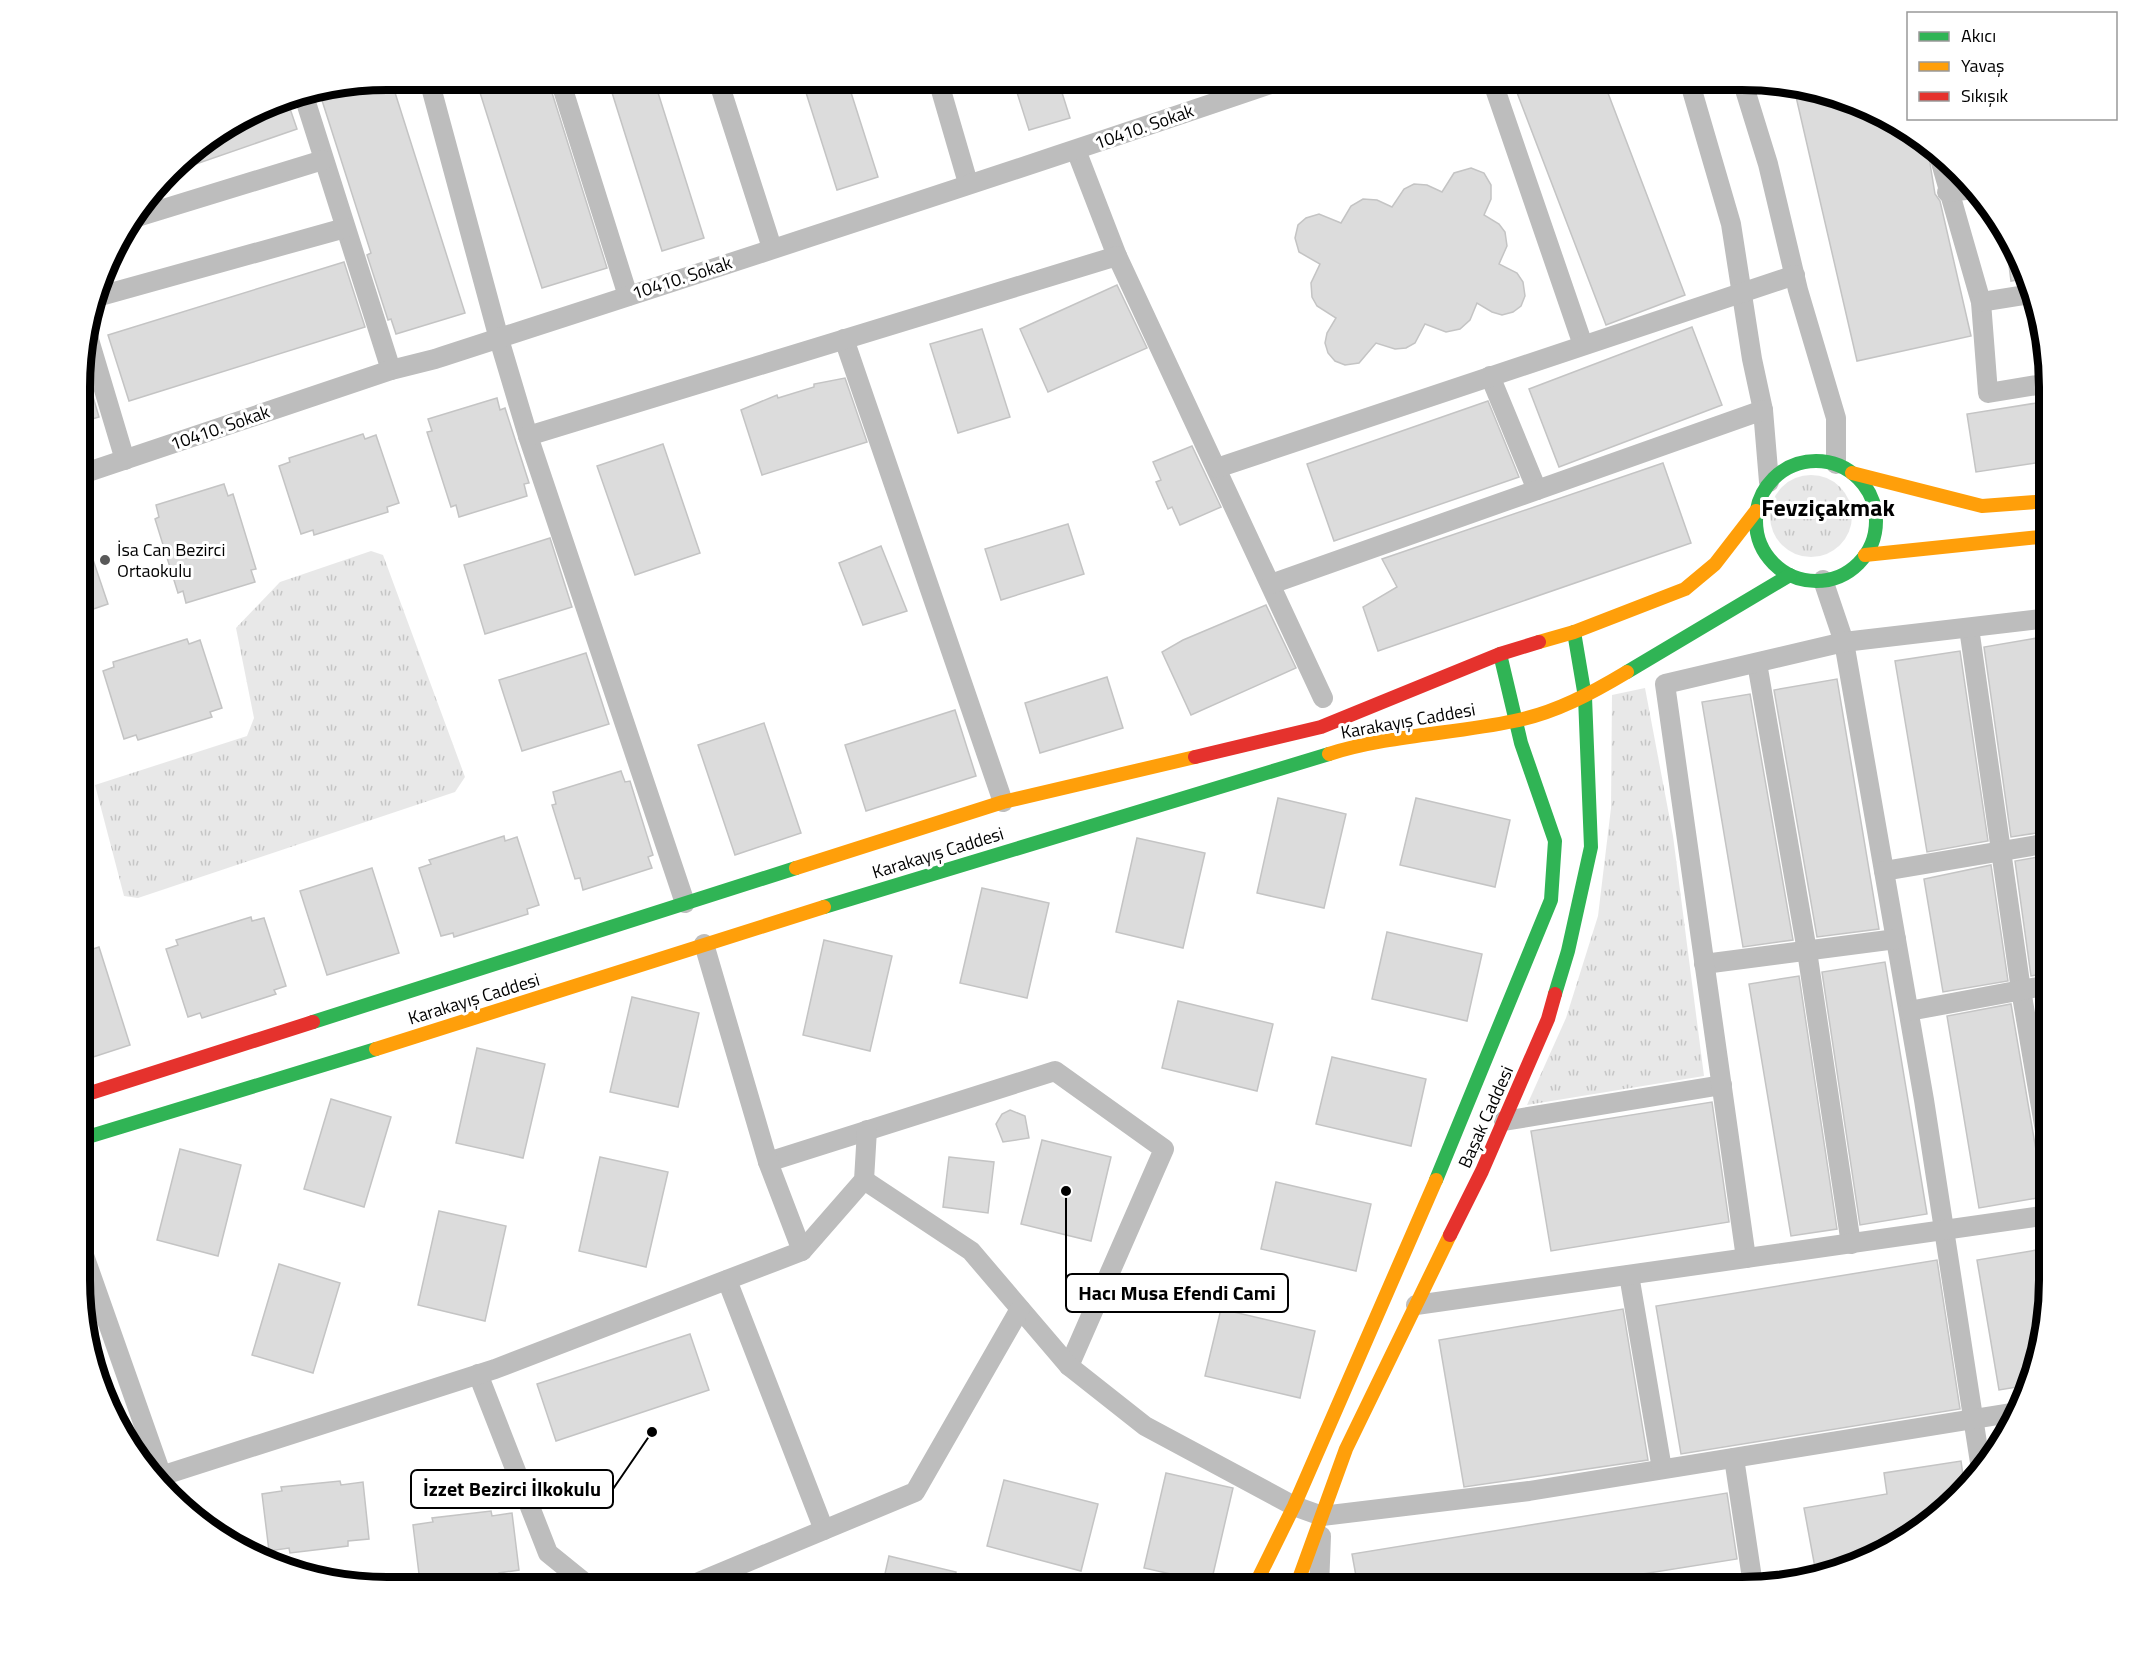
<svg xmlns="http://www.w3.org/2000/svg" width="2129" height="1667" viewBox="0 0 2129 1667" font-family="'Titillium Web',sans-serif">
	<defs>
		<pattern id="grass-tufts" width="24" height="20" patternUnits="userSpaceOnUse" patternTransform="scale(1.5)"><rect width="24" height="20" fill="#e8e8e8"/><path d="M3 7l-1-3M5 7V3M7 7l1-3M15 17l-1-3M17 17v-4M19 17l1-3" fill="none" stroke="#c5c5c5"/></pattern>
	</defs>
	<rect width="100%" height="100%" fill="#fff"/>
	<g fill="url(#grass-tufts)">
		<circle cx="1811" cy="516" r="41"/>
		<path d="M 371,551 L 383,555 L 465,777 L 455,792 L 138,898 L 124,896 L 95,785 L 247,736 L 254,718 L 236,628 L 280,582 Z"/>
		<path d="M 1645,688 L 1673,836 L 1704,1076 L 1527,1105 L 1566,1018 L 1598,916 L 1611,808 L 1612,695 Z"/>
	</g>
	<g fill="#dcdcdc" stroke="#c4c4c4" stroke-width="1.5">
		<path d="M 391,80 L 465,313 L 396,334 L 391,319 L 388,320 L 367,255 L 371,253 L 319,91 Z"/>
		<path d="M 476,80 L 548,80 L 607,268 L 542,288 Z"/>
		<path d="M 608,80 L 654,80 L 704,238 L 662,251 Z"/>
		<path d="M 802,80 L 847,80 L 878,177 L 837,190 Z"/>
		<path d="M 1013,80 L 1058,80 L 1070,118 L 1029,130 Z"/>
		<path d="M 1543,80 L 1603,80 L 1685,295 L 1606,325 L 1516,90 Z"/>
		<path d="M 1794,88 L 1860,103 L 1927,145 L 1935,194 L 1940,201 L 1971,336 L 1857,361 Z"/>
		<path d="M 286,97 L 297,129 L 173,172 L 185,156 Z"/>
		<path d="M 1471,168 L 1484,173 L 1491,185 L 1491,199 L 1484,215 L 1499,224 L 1505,232 L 1507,246 L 1499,264 L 1517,273 L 1523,282 L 1525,296 L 1521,306 L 1513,312 L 1502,315 L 1492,312 L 1477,303 L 1470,320 L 1460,329 L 1446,332 L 1425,324 L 1415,343 L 1406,348 L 1395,349 L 1376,343 L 1359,363 L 1345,365 L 1335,361 L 1328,353 L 1325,343 L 1327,333 L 1336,318 L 1317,306 L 1312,297 L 1311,283 L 1320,264 L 1299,252 L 1295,238 L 1298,225 L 1306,218 L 1319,214 L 1341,223 L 1351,206 L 1363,199 L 1377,200 L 1392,207 L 1404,189 L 1414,184 L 1427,185 L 1442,192 L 1454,173 Z"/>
		<path d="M 2005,233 L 2026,269 L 2028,278 L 2011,281 Z"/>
		<path d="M 344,262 L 365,327 L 129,401 L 108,335 Z"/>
		<path d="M 1117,285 L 1147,348 L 1048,392 L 1020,329 Z"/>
		<path d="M 1692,327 L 1722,405 L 1559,467 L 1529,389 Z"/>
		<path d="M 982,329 L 1010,417 L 958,433 L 930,344 Z"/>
		<path d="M 82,370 L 85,370 L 99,417 L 82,422 Z"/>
		<path d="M 845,378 L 867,442 L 762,475 L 741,410 L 777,395 L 778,398 L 814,387 L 814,384 Z"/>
		<path d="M 497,398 L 500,410 L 505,408 L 529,483 L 524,484 L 527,496 L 459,517 L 456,505 L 451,507 L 427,432 L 432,431 L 428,419 Z"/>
		<path d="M 1488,401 L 1519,477 L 1334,541 L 1307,464 Z"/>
		<path d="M 2049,401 L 2049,461 L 1976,472 L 1967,414 Z"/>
		<path d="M 363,434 L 365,439 L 376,435 L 399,503 L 387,507 L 388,512 L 314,535 L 313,530 L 301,534 L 279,466 L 290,462 L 289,458 Z"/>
		<path d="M 663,444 L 700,553 L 635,575 L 597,466 Z"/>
		<path d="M 1192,446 L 1221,507 L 1180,525 L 1172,507 L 1168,509 L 1156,482 L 1161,480 L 1153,462 Z"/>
		<path d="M 1663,463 L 1691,543 L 1378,651 L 1363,607 L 1397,587 L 1382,559 Z"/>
		<path d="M 224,484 L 228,496 L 233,494 L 256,569 L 251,570 L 255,582 L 186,603 L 183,591 L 178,593 L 155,519 L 159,517 L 156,505 Z"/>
		<path d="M 1068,524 L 1084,574 L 1001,600 L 985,549 Z"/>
		<path d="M 82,536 L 85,536 L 108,604 L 82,613 Z"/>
		<path d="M 550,538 L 572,607 L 485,634 L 464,565 Z"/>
		<path d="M 881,546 L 907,611 L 863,625 L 839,563 Z"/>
		<path d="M 1266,605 L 1296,668 L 1191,715 L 1162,652 L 1183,640 Z"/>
		<path d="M 2049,636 L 2049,831 L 2011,837 L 1984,647 Z"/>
		<path d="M 187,639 L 189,644 L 200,640 L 222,708 L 210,712 L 212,717 L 138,740 L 136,735 L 124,739 L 103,671 L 114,667 L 113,662 Z"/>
		<path d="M 1960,651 L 1988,841 L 1927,852 L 1895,661 Z"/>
		<path d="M 586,653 L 609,724 L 522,751 L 499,680 Z"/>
		<path d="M 1107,677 L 1123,728 L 1040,753 L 1025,703 Z"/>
		<path d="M 1837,679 L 1879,929 L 1817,937 L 1774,690 Z"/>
		<path d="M 1750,694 L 1793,940 L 1743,947 L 1702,702 Z"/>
		<path d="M 955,710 L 976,776 L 866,811 L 845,745 Z"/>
		<path d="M 764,723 L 801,833 L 735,855 L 698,745 Z"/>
		<path d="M 621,771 L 625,782 L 630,781 L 653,855 L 648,857 L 652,868 L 583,890 L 580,878 L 575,879 L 552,805 L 556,804 L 553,792 Z"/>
		<path d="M 1278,798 L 1346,814 L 1324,908 L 1257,893 Z"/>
		<path d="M 1416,798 L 1510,820 L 1495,887 L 1400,865 Z"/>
		<path d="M 504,836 L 505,841 L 517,837 L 539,905 L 527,909 L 528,914 L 454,937 L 453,933 L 441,936 L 419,868 L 431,864 L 429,860 Z"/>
		<path d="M 1137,838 L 1205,853 L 1183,948 L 1116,932 Z"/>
		<path d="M 2049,855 L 2049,973 L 2031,976 L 2015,861 Z"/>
		<path d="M 1991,865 L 2008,981 L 1943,992 L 1924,879 Z"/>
		<path d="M 372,868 L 399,953 L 327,975 L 300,891 Z"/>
		<path d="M 982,888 L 1049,903 L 1027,998 L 960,983 Z"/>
		<path d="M 251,917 L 252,921 L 264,918 L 286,986 L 274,990 L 276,994 L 202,1018 L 200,1013 L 188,1017 L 166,949 L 178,945 L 176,940 Z"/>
		<path d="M 1387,932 L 1482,954 L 1467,1021 L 1372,999 Z"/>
		<path d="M 824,940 L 892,956 L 870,1051 L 803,1035 Z"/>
		<path d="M 99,947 L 130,1045 L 81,1061 L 81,953 Z"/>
		<path d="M 1885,962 L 1927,1214 L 1860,1225 L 1822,972 Z"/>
		<path d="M 1799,976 L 1837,1229 L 1791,1236 L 1749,984 Z"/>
		<path d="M 632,997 L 699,1013 L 678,1107 L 610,1092 Z"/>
		<path d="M 1178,1001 L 1273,1024 L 1257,1091 L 1162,1068 Z"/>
		<path d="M 2011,1004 L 2037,1156 L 2046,1165 L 2049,1196 L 1979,1208 L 1947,1016 Z"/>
		<path d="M 477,1048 L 545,1064 L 523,1158 L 456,1143 Z"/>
		<path d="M 1332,1057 L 1426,1079 L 1411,1146 L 1316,1124 Z"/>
		<path d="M 331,1099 L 391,1117 L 364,1207 L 304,1189 Z"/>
		<path d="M 1712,1102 L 1729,1222 L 1551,1251 L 1531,1131 Z"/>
		<path d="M 1010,1110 L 1025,1116 L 1029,1138 L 1003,1142 L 996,1124 L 1002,1114 Z"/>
		<path d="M 1042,1140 L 1111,1157 L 1091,1241 L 1021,1224 Z"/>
		<path d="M 180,1149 L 241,1165 L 218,1256 L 157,1240 Z"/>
		<path d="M 600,1157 L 668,1172 L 646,1267 L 579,1251 Z"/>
		<path d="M 949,1157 L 994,1162 L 988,1213 L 943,1207 Z"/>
		<path d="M 1276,1182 L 1371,1204 L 1356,1271 L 1261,1249 Z"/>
		<path d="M 439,1211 L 506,1226 L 485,1321 L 418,1305 Z"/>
		<path d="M 2049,1248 L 2049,1300 L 2029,1385 L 1999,1390 L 1977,1260 Z"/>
		<path d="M 1937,1260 L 1960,1409 L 1681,1454 L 1656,1306 Z"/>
		<path d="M 279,1264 L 340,1283 L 313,1373 L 252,1355 Z"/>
		<path d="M 1221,1309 L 1315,1331 L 1300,1398 L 1205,1376 Z"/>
		<path d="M 1623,1309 L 1648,1460 L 1464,1487 L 1439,1340 Z"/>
		<path d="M 690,1334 L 709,1390 L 556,1441 L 537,1384 Z"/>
		<path d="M 1961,1461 L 1965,1490 L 1929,1524 L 1860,1564 L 1816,1573 L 1804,1508 L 1887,1494 L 1884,1473 Z"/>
		<path d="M 1166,1473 L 1233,1488 L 1211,1583 L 1144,1568 Z"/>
		<path d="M 1004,1480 L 1098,1504 L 1081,1571 L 987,1546 Z"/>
		<path d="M 340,1481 L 341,1485 L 363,1482 L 369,1539 L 348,1541 L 348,1546 L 290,1553 L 289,1548 L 269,1551 L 262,1494 L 282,1491 L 281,1487 Z"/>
		<path d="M 1727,1493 L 1737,1559 L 1561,1587 L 1358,1587 L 1352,1554 Z"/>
		<path d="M 491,1511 L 492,1516 L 512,1513 L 519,1570 L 499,1573 L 499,1576 L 440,1584 L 440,1579 L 420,1582 L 413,1525 L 433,1522 L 432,1518 Z"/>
		<path d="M 889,1556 L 956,1572 L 953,1587 L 882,1587 Z"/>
	</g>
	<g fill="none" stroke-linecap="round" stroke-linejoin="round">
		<g stroke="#bdbdbd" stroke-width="20">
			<path d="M 429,80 L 499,339 L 528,436 L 685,903"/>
			<path d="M 560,80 L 628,296"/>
			<path d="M 718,80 L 772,248"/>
			<path d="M 938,80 L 968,183"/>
			<path d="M 1492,80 L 1583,345"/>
			<path d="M 1689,80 L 1731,224 L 1752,359 L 1763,410 L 1769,482"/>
			<path d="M 1742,80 L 1768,164 L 1798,290 L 1836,418 L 1836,464"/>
			<path d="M 303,93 L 391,370"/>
			<path d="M 1076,150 L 1117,256"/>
			<path d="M 1938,152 L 1981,302 L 1988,393 L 2049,383"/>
			<path d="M 1947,192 L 1975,189"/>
			<path d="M 134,218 L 323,160"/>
			<path d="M 100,296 L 345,228"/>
			<path d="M 1981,302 L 2031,294"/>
			<path d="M 87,333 L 125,460"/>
			<path d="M 844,339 L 1003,802"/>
			<path d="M 1490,376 L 1537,490"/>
			<path d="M 528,436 L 1117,256 L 1323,698"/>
			<path d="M 1217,468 L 1795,275"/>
			<path d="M 82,474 L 391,370 L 435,359 C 718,267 1001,176 1282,80"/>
			<path d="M 1823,580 L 1844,642 L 1924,1100 L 1981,1469"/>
			<path d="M 1271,584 L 1763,410"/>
			<path d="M 1969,628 L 2021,990 L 2049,1154"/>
			<path d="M 1757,663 L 1807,951 L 1851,1244"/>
			<path d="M 1884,871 L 2049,843"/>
			<path d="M 1704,964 L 1896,939"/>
			<path d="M 1909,1011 L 2049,985"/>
			<path d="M 1504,1121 L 1722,1085"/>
			<path d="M 768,1162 L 1055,1071 L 1164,1149 L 1069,1366"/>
			<path d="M 864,1180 L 971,1251 L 1069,1366 L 1145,1426 L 1294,1506 L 1322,1516 L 1529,1491 L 2017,1412"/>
			<path d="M 80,1244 L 165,1485"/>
			<path d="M 802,1251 L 864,1180 L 867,1130"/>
			<path d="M 1746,1258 L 1665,684 L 1844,642 L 2049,618"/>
			<path d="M 1629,1275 L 1662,1469"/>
			<path d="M 727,1280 L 824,1530"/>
			<path d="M 1416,1305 L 2049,1215"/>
			<path d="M 478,1374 L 548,1553 L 590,1587"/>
			<path d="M 1734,1458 L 1753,1585"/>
			<path d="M 161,1476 L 495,1369 L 802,1251 L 768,1162 L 704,944"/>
			<path d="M 687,1587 L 915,1492 L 1020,1309"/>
			<path d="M 1319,1587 L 1321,1536"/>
		</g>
		<g stroke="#30b455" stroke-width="14">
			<circle cx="1816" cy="521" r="60"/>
			<path d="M 1627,672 L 1790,575"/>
			<path d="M 824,907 L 1329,754"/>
			<path d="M 1555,994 L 1568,951 L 1591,847 L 1585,697 L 1574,632"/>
			<path d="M 313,1022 L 796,868"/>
			<path d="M 81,1139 L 376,1049"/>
			<path d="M 1436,1180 L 1551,900 L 1555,841 L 1521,743 L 1500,654"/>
		</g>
		<g stroke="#ff9f0a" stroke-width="14">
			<path d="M 1852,473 L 1982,506 L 2049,501"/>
			<path d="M 1865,555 L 2049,536"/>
			<path d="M 1539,642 L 1574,632 L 1685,589 L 1715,564 L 1756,511"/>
			<path d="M 1329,754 C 1389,735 1453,734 1514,721 C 1555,713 1592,693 1627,672"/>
			<path d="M 796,868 L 1003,802 L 1195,757"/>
			<path d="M 376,1049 L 824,907"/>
			<path d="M 1254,1587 L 1294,1506 L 1436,1180"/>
			<path d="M 1296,1587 L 1346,1449 L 1450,1235"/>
		</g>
		<g stroke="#e5322d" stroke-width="14">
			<path d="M 1195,757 L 1321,727 L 1500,654 L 1539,642"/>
			<path d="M 81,1096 L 313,1022"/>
			<path d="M 1450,1235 L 1482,1171 L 1548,1019 L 1555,994"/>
		</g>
	</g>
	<circle fill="#595959" stroke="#fff" stroke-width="2" cx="105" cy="560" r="6"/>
	<g text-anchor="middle" stroke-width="6" stroke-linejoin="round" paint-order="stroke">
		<g font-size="18" fill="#000" stroke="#fff">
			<text transform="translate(1144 127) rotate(-19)" y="6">10410. Sokak</text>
			<text transform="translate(682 278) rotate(-18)" y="6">10410. Sokak</text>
			<text transform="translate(220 428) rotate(-19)" y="6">10410. Sokak</text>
			<text transform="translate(1408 721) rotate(-10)" y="6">Karakayış Caddesi</text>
			<text transform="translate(938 853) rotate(-17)" y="6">Karakayış Caddesi</text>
			<text transform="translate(474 999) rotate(-17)" y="6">Karakayış Caddesi</text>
			<text transform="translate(1486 1117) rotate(-66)" y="6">Başak Caddesi</text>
		</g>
		<g font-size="18" fill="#000" stroke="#fff" text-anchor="start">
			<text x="117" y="556">İsa Can Bezirci<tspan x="117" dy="21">Ortaokulu</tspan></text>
		</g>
		<g font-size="24" font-weight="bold" fill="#000" stroke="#fff">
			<text x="1828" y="516">Fevziçakmak</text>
		</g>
	</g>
	<path d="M0 0H2129V1667H0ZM387 90H1742A297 297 0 0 1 2039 387V1280A297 297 0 0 1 1742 1577H387A297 297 0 0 1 90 1280V387A297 297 0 0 1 387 90Z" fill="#fff" fill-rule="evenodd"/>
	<path fill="none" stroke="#000" stroke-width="8" d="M387 90H1742A297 297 0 0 1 2039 387V1280A297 297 0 0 1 1742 1577H387A297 297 0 0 1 90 1280V387A297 297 0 0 1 387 90Z"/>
	<path fill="none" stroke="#000" stroke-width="2" d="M1066 1191L1066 1293M652 1432L613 1489"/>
	<g fill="#000" stroke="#fff" stroke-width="2">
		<circle cx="1066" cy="1191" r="6"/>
		<circle cx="652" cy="1432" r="6"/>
	</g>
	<g fill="#fff" stroke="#000" stroke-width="2">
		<rect x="1066" y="1274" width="222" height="38" rx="6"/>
		<rect x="411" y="1470" width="202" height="38" rx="6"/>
	</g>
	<g font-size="20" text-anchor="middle" font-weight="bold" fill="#000">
		<text x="1177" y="1300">Hacı Musa Efendi Cami</text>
		<text x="512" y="1496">İzzet Bezirci İlkokulu</text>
	</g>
	<rect x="1907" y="12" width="210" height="108" fill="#ffffff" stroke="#999999" stroke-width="1.5"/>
	<rect x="1919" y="32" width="30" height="9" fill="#30b455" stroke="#999999" stroke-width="1.5"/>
	<text x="1961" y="42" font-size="18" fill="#000000">Akıcı</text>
	<rect x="1919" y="62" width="30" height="9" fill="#ff9f0a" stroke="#999999" stroke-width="1.5"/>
	<text x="1961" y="72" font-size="18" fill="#000000">Yavaş</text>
	<rect x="1919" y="92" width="30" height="9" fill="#e5322d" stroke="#999999" stroke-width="1.5"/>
	<text x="1961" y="102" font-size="18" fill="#000000">Sıkışık</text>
</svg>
